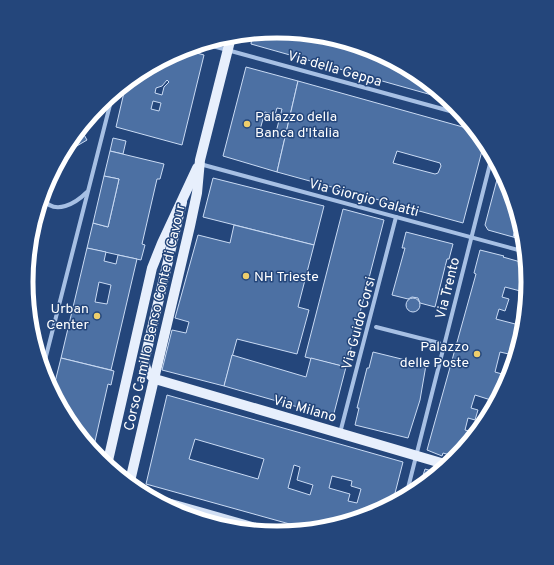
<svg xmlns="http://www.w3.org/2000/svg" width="554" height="565" viewBox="0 0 554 565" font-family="Overpass,sans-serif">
	<rect width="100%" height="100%" fill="#24467b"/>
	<g fill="#4c70a3" stroke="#cadbf4" fill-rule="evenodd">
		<path d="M 277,32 L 337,43 L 336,45 L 347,48 L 347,46 L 371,50 L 370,55 L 376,57 L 377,53 L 446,99 L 251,44 L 252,36 Z"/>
		<path d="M 186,50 L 204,55 L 182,145 L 116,127 L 125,88 L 181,51 ZM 167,80 L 169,82 L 164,87 L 162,95 L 155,93 L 156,88 L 162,86 ZM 153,101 L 161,103 L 159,111 L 151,109 Z"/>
		<path d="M 246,67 L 298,81 L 277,172 L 223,156 ZM 277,108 L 282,109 L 275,136 L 259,133 L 265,112 L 275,115 Z"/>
		<path d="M 298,81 L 470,129 L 483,147 L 463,223 L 277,172 ZM 397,151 L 440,163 L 441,166 L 438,173 L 435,174 L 393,163 Z"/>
		<path d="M 82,131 L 87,140 L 70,150 Z"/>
		<path d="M 113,138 L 126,141 L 123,154 L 110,151 Z"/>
		<path d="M 110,151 L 164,164 L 160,179 L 157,179 L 142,244 L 145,245 L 141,260 L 87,248 L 93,223 L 108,227 L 119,179 L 104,176 Z"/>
		<path d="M 499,172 L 509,187 L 517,225 L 513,237 L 488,230 L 485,225 Z"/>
		<path d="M 104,176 L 119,179 L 108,227 L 93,223 Z"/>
		<path d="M 213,178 L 324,206 L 314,245 L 203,217 Z"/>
		<path d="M 343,209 L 384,220 L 346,367 L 305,357 Z"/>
		<path d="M 234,225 L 314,245 L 298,307 L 309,310 L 297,354 L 237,339 L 224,386 L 162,370 L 172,330 L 186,333 L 189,322 L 175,318 L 198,235 L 230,243 Z"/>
		<path d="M 517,225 L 519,239 L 513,237 Z"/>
		<path d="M 406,232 L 453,244 L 449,259 L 447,259 L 435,307 L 420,303 L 418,298 L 412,297 L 408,299 L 392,295 L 405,248 L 402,248 Z"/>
		<path d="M 87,248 L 106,252 L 104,261 L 116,264 L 118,255 L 137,259 L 111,370 L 61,358 ZM 99,282 L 111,285 L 107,304 L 95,302 Z"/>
		<path d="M 480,250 L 504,256 L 503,257 L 524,263 L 528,283 L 524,301 L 522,300 L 524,292 L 505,287 L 502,297 L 509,299 L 505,311 L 499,309 L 496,319 L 519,325 L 513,355 L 500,352 L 495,372 L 509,376 L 509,379 L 494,401 L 475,395 L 471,408 L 478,410 L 475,420 L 468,418 L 465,430 L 473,432 L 457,457 L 443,453 L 442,456 L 427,450 L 476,274 L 474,273 Z"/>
		<circle cx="413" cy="305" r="7"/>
		<path d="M 373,352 L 426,365 L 420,400 L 408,438 L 355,425 L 359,408 L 357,408 L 367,368 L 369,368 Z"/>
		<path d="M 232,355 L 306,377 L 311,358 L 346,367 L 333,417 L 224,386 Z"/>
		<path d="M 61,358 L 114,371 L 111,385 L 108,384 L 93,450 L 53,390 Z"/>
		<path d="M 167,395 L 403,462 L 393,501 L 373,514 L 304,528 L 146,484 ZM 195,439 L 264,459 L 258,479 L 189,459 ZM 294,465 L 300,467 L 297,480 L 313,485 L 310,495 L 288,488 ZM 332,476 L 352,481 L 351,486 L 361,489 L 357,503 L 348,501 L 350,494 L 329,488 Z"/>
		<path d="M 425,469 L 436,472 L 421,482 Z"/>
	</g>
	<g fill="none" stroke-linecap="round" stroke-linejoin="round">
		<g stroke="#a7c0e4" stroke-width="4">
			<path d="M 209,45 L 461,114"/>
			<path d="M 200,164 L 522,251"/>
			<path d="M 43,199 C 55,216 76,203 87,192"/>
			<path d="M 376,327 L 439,343"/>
			<path d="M 43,368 L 112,97"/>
			<path d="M 340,433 L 396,217"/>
			<path d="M 407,492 L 491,160"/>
		</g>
		<path stroke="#d1dff4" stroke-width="8" d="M 157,499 L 277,533"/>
		<g stroke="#e7effc" stroke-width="10">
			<path d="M 182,202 L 145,358 C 144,368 147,373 155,379 L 448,465"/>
			<path d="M 107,465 L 152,268 L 162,243 L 197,168"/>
			<path d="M 130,481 L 190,226 L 197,193 L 200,160 L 230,41"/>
		</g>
	</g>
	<g fill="#eece6b" stroke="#24467b" stroke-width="1.5">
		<circle cx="247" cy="124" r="4"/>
		<circle cx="246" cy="276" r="4"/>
		<circle cx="97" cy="316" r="4"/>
		<circle cx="477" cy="354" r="4"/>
	</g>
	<g text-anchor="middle" stroke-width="3" stroke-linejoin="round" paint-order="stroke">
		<g font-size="14" fill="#fff" stroke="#24467b">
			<text transform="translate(335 68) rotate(16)" y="5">Via della Geppa</text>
			<text transform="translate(364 197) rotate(15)" y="5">Via Giorgio Galatti</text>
			<text transform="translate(447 288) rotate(-76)" y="5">Via Trento</text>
			<text transform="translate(154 317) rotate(-77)" y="5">Corso Camillo Benso Conte di Cavour</text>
			<text transform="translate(358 323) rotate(-75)" y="5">Via Guido Corsi</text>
			<text transform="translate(305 408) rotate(16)" y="5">Via Milano</text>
		</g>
		<g font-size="14" fill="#fff" stroke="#24467b" text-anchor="start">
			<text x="255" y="121">Palazzo della<tspan x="255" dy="16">Banca d'Italia</tspan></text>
			<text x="254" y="281">NH Trieste</text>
			<text x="89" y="313" text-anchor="end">Urban<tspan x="89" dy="16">Center</tspan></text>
			<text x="469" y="351" text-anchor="end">Palazzo<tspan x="469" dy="16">delle Poste</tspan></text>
		</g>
	</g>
	<path d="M0 0H554V565H0ZM33 282a244 244 0 1 1 488 0a244 244 0 1 1-488 0Z" fill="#24467b" fill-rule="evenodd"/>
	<path fill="none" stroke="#fff" stroke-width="5" d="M33 282a244 244 0 1 1 488 0a244 244 0 1 1-488 0Z"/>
</svg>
